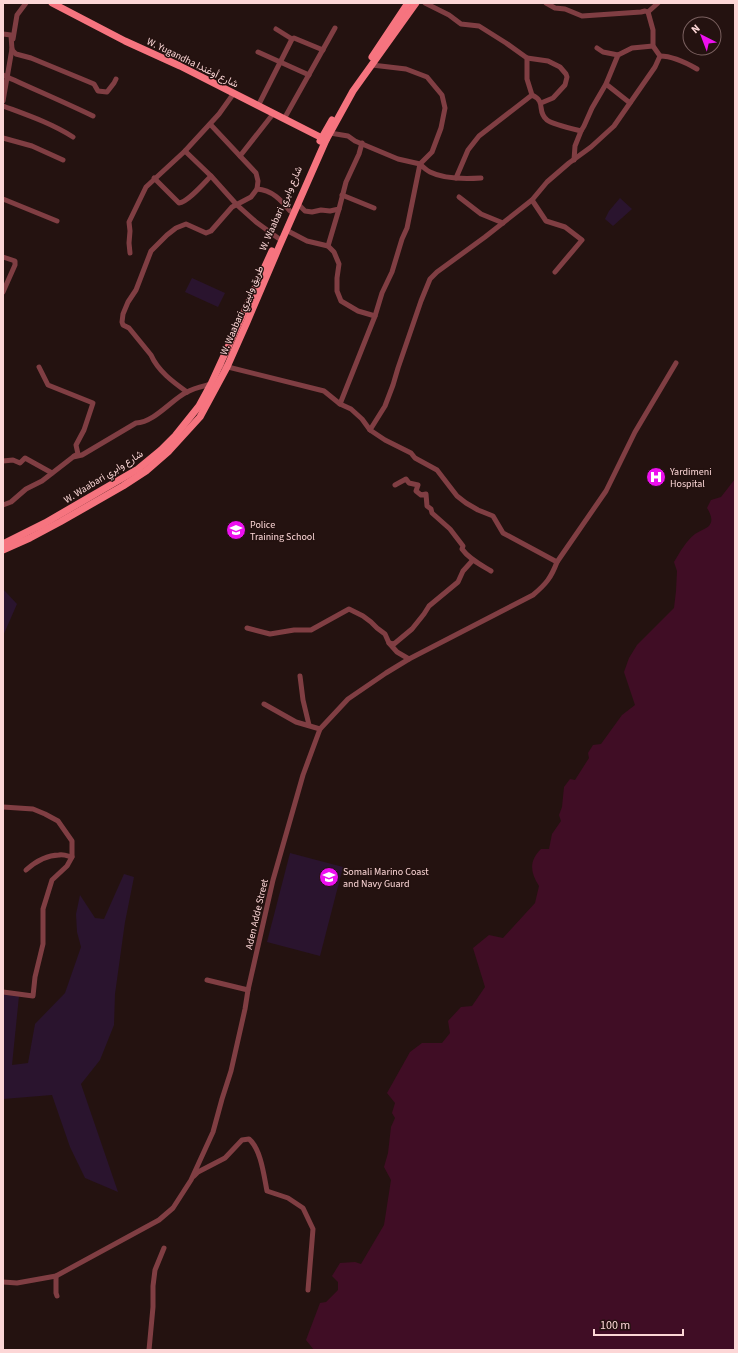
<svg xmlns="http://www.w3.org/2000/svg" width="738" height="1353" viewBox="0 0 738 1353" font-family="'Source Sans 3',Vazirmatn,sans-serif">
	<rect width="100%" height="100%" fill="#241210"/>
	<g fill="#2a142e">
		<path d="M 620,198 L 632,209 L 613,226 L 605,219 L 609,211 Z"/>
		<path d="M 192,278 L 225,293 L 218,307 L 185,292 Z"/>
		<path d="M 3,589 L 17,604 L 3,636 Z"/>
		<path d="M 290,853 L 343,867 L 320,956 L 267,942 Z"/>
		<path d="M 124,874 L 134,877 L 125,922 L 115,994 L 114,1025 L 100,1060 L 81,1084 L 118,1192 L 85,1178 L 70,1147 L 52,1095 L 3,1099 L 3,991 L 19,996 L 12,1065 L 28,1063 L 35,1024 L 65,993 L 81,947 L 77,932 L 76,914 L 80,895 L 95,918 L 104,919 Z"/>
	</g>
	<path fill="#400d25" d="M 735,479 L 735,1350 L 314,1350 L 306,1340 L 320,1303 L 326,1302 L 338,1290 L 338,1282 L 332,1276 L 340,1263 L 355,1262 L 361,1264 L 384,1225 L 391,1180 L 384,1167 L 388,1153 L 391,1127 L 395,1118 L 392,1113 L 395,1103 L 387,1093 L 410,1052 L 422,1043 L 442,1043 L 450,1033 L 448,1021 L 461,1007 L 472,1006 L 485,987 L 473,948 L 489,935 L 503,938 L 535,903 L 539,886 C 530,872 529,861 541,849 L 549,849 L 552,834 L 561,821 L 559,815 L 562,807 L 564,787 L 570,779 L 575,780 L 589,758 L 588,753 L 593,745 L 601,744 L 622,715 L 635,705 L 624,672 L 629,658 L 637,645 L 674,608 L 676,591 L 677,571 L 674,562 C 680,552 686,541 695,534 C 699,531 706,529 709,526 C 714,520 710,513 707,508 L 711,500 L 721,497 Z"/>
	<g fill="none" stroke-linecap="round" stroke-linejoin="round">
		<g stroke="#803e43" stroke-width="5">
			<path d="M 425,3 L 449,15 L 461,24 L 479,26 L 506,43 L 527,58 L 527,79 L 532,95"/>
			<path d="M 648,12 L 658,3"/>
			<path d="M 276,29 L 292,39"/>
			<path d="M 3,34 L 11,35 L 12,50 L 16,54 L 31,58 L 82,79 L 94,84 L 98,91 L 107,92 L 114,83 L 116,79"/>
			<path d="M 13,39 L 17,15 L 26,3"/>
			<path d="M 597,48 L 603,52 L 618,55 L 632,48 L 653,46"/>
			<path d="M 258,52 L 309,75"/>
			<path d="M 660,56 C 673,56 685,62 697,69"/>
			<path d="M 527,58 L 548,61 L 560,67 L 566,74 L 567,77 L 565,85 L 553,98 L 541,103"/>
			<path d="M 3,75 C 33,89 64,102 93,116"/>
			<path d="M 606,84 L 630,103"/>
			<path d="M 3,101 L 12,49"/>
			<path d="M 3,106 C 27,115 51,123 73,137"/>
			<path d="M 258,106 L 292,39 L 294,38 L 323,50"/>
			<path d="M 284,119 L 335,28"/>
			<path d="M 210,124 L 240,156"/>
			<path d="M 330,133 L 348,136 L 355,141 L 398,159 L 420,164 L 432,152 L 441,128 L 445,108 L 442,95 L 427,77 L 406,69 L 372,65"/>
			<path d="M 3,138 L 32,146 L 63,160"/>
			<path d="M 185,151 L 211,176 L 237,205 L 256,222 L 278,238"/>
			<path d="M 574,160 L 575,146 L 581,131 L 584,126 L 592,108 L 606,84 L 618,55"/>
			<path d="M 154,178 L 179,203 C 188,202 204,183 211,176"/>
			<path d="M 456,178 L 468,150 L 479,136 L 532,95 C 547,102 536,111 547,120 C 552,124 573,129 581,131"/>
			<path d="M 257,189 C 272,190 281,200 290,211"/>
			<path d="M 342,195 L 374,208"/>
			<path d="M 459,197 L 481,214 L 503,223"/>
			<path d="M 3,199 L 57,221"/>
			<path d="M 532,200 L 546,221 L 565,227 L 582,240 L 555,272"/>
			<path d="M 298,204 L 305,211 L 312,212 L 321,210 L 330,211 L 339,209 L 346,182 L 359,154 L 362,143"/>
			<path d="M 286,230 L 307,241 L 328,246 L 334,252 L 339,264 L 337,278 L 337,291 L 341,301 L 358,311 L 375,316"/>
			<path d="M 328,246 L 339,209"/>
			<path d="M 130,253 L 129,243 L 130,231 L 129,222 L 146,187 L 185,151 L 219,114 L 234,93"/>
			<path d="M 3,257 L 15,261 L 15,265 L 3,292"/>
			<path d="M 220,365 L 324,391 L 340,404 L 351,409 L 362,419 L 370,430 L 385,440 L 411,453 L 415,458 L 437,470 L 457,496 L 466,503 L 478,510 L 493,516 L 503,533 L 557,562"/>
			<path d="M 39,367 L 48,385 L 93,403 L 84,430 L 76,445 L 78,454 L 74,456"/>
			<path d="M 187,392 C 173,382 158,371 151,355 L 129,328 L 123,325 L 122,322 L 123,314 L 128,302 L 136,290 L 151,251 L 167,235 L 176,228 L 186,224 L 206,233 L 211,231 L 232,207 L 251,197 L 257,189 L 258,181 L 256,173 L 240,156 L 273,114"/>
			<path d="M 340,404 L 375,316 L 382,293 L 392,272 L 402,239 L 407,228 L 420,164 C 423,167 426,170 430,172 C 444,179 466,179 481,178"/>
			<path d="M 370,430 L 385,406 L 393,385 L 398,368 L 421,301 L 430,279 L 437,272 L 485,237 L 532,200 L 547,182 L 569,163 L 591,147 L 614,126 L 655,67 L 660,56 L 653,46 L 653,30 L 648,12 L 645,11 L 641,12 L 582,16 L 565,9 L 555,8 L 546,3"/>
			<path d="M 3,461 L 13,460 L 20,463 L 25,458 L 52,473"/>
			<path d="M 395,485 L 406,479 L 409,483 L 418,485 L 416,491 L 421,495 L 426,494 L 427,506 L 431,509 L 432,513 L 450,529 L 463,546 L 462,549 C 469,559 481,565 491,571"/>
			<path d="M 3,505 L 11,502 L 26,489 L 42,481 L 73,457 L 82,455 L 136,423 C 155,422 172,399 187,392 C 194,388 204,386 211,384"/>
			<path d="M 247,628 L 270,634 L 294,630 L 311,630 L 349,609 L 363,616 L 371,622 L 377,628 L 385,634 L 389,643 L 397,652 L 409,659"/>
			<path d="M 389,643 L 394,644 L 412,629 L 424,614 L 429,606 L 458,582 L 463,571 L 473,560"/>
			<path d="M 300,676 L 303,700 L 309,725"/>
			<path d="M 264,704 L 296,722 L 320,729"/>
			<path d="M 3,807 L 33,809 L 45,814 L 58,821 L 72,841 L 72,857 L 67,866 L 52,880 L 43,909 L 43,944 L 35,977 L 33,996 L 3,992"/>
			<path d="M 26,870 C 35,862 47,855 59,855 C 63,854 68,856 72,857"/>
			<path d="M 207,980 L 248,990"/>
			<path d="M 194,1176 L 198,1172 L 225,1158 L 242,1140 L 249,1139 C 261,1149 264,1176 267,1191 L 288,1198 L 303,1208 L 313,1229 L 308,1290"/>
			<path d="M 56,1276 L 56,1293 L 57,1296"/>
			<path d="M 3,1282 L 17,1283 L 56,1276 L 159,1220 L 173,1208 L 191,1180 L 213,1132 L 222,1099 L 231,1071 L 245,1009 L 248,990 L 273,880 L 303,775 L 320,729 L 348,699 L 386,673 L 409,659 L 533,595 C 546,584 551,578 557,562 L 606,491 L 635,432 L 676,363"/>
			<path d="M 149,1350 L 153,1307 L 153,1286 L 155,1270 L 164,1248"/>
		</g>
		<g stroke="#f6747f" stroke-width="7">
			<path d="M 52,3 L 125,41 L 180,66 L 326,140"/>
			<path d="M 372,57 L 408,3"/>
			<path d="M 320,141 L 332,120"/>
			<path d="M 3,544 L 45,523 L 138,469 L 161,450 L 175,436 L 199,406 L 211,384 L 272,251"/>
			<path d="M 3,550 L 30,538 L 60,522 L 123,486 L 146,471 L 169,451 L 200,417 L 227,367 L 247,322 L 279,247 L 326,140 L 353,91 L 416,3"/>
		</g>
	</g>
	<defs>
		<g id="hospital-disc" transform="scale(1)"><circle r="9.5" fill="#ed10ef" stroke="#241210"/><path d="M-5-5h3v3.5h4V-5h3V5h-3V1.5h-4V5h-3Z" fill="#fff"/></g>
		<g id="university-disc" transform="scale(1)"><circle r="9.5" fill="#ed10ef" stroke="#241210"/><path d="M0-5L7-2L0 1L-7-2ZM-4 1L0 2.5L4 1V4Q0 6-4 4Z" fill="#fff"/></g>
	</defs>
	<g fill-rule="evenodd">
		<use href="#hospital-disc" x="656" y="477"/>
		<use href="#university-disc" x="236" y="530"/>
		<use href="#university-disc" x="329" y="877"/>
	</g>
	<g text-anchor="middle" stroke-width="3" stroke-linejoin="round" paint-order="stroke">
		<g font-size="10" fill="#fcd6d6" stroke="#241210">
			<text transform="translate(193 62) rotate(26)" y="4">W. Yugandha شارع أوغندا</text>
			<text transform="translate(280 208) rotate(-66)" y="4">W. Waabari شارع وابري</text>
			<text transform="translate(241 310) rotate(-67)" y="4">W. Waabari طريق وابيري</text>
			<text transform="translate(103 476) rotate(-32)" y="4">W. Waabari شارع وابري</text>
			<text transform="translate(256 914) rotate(-77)" y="4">Aden Adde Street</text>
		</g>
		<g font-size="10" fill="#fcd6d6" stroke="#241210" text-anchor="start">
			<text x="670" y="475">Yardimeni<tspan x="670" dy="12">Hospital</tspan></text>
			<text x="250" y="528">Police<tspan x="250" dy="12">Training School</tspan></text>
			<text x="343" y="875">Somali Marino Coast<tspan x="343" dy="12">and Navy Guard</tspan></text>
		</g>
	</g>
	<rect width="738" height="1353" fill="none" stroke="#fcd6d6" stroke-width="8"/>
	<g transform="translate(702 36) rotate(318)"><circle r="19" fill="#241210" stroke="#7a605f"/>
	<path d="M0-3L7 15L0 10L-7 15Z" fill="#ed10ef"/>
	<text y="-6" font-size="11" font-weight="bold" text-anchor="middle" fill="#fcd6d6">N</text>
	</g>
	<path d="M594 1329v6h89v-6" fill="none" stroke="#fcd6d6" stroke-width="2"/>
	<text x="600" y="1329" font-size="12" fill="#fcd6d6" stroke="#241210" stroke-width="3" paint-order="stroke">100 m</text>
</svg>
